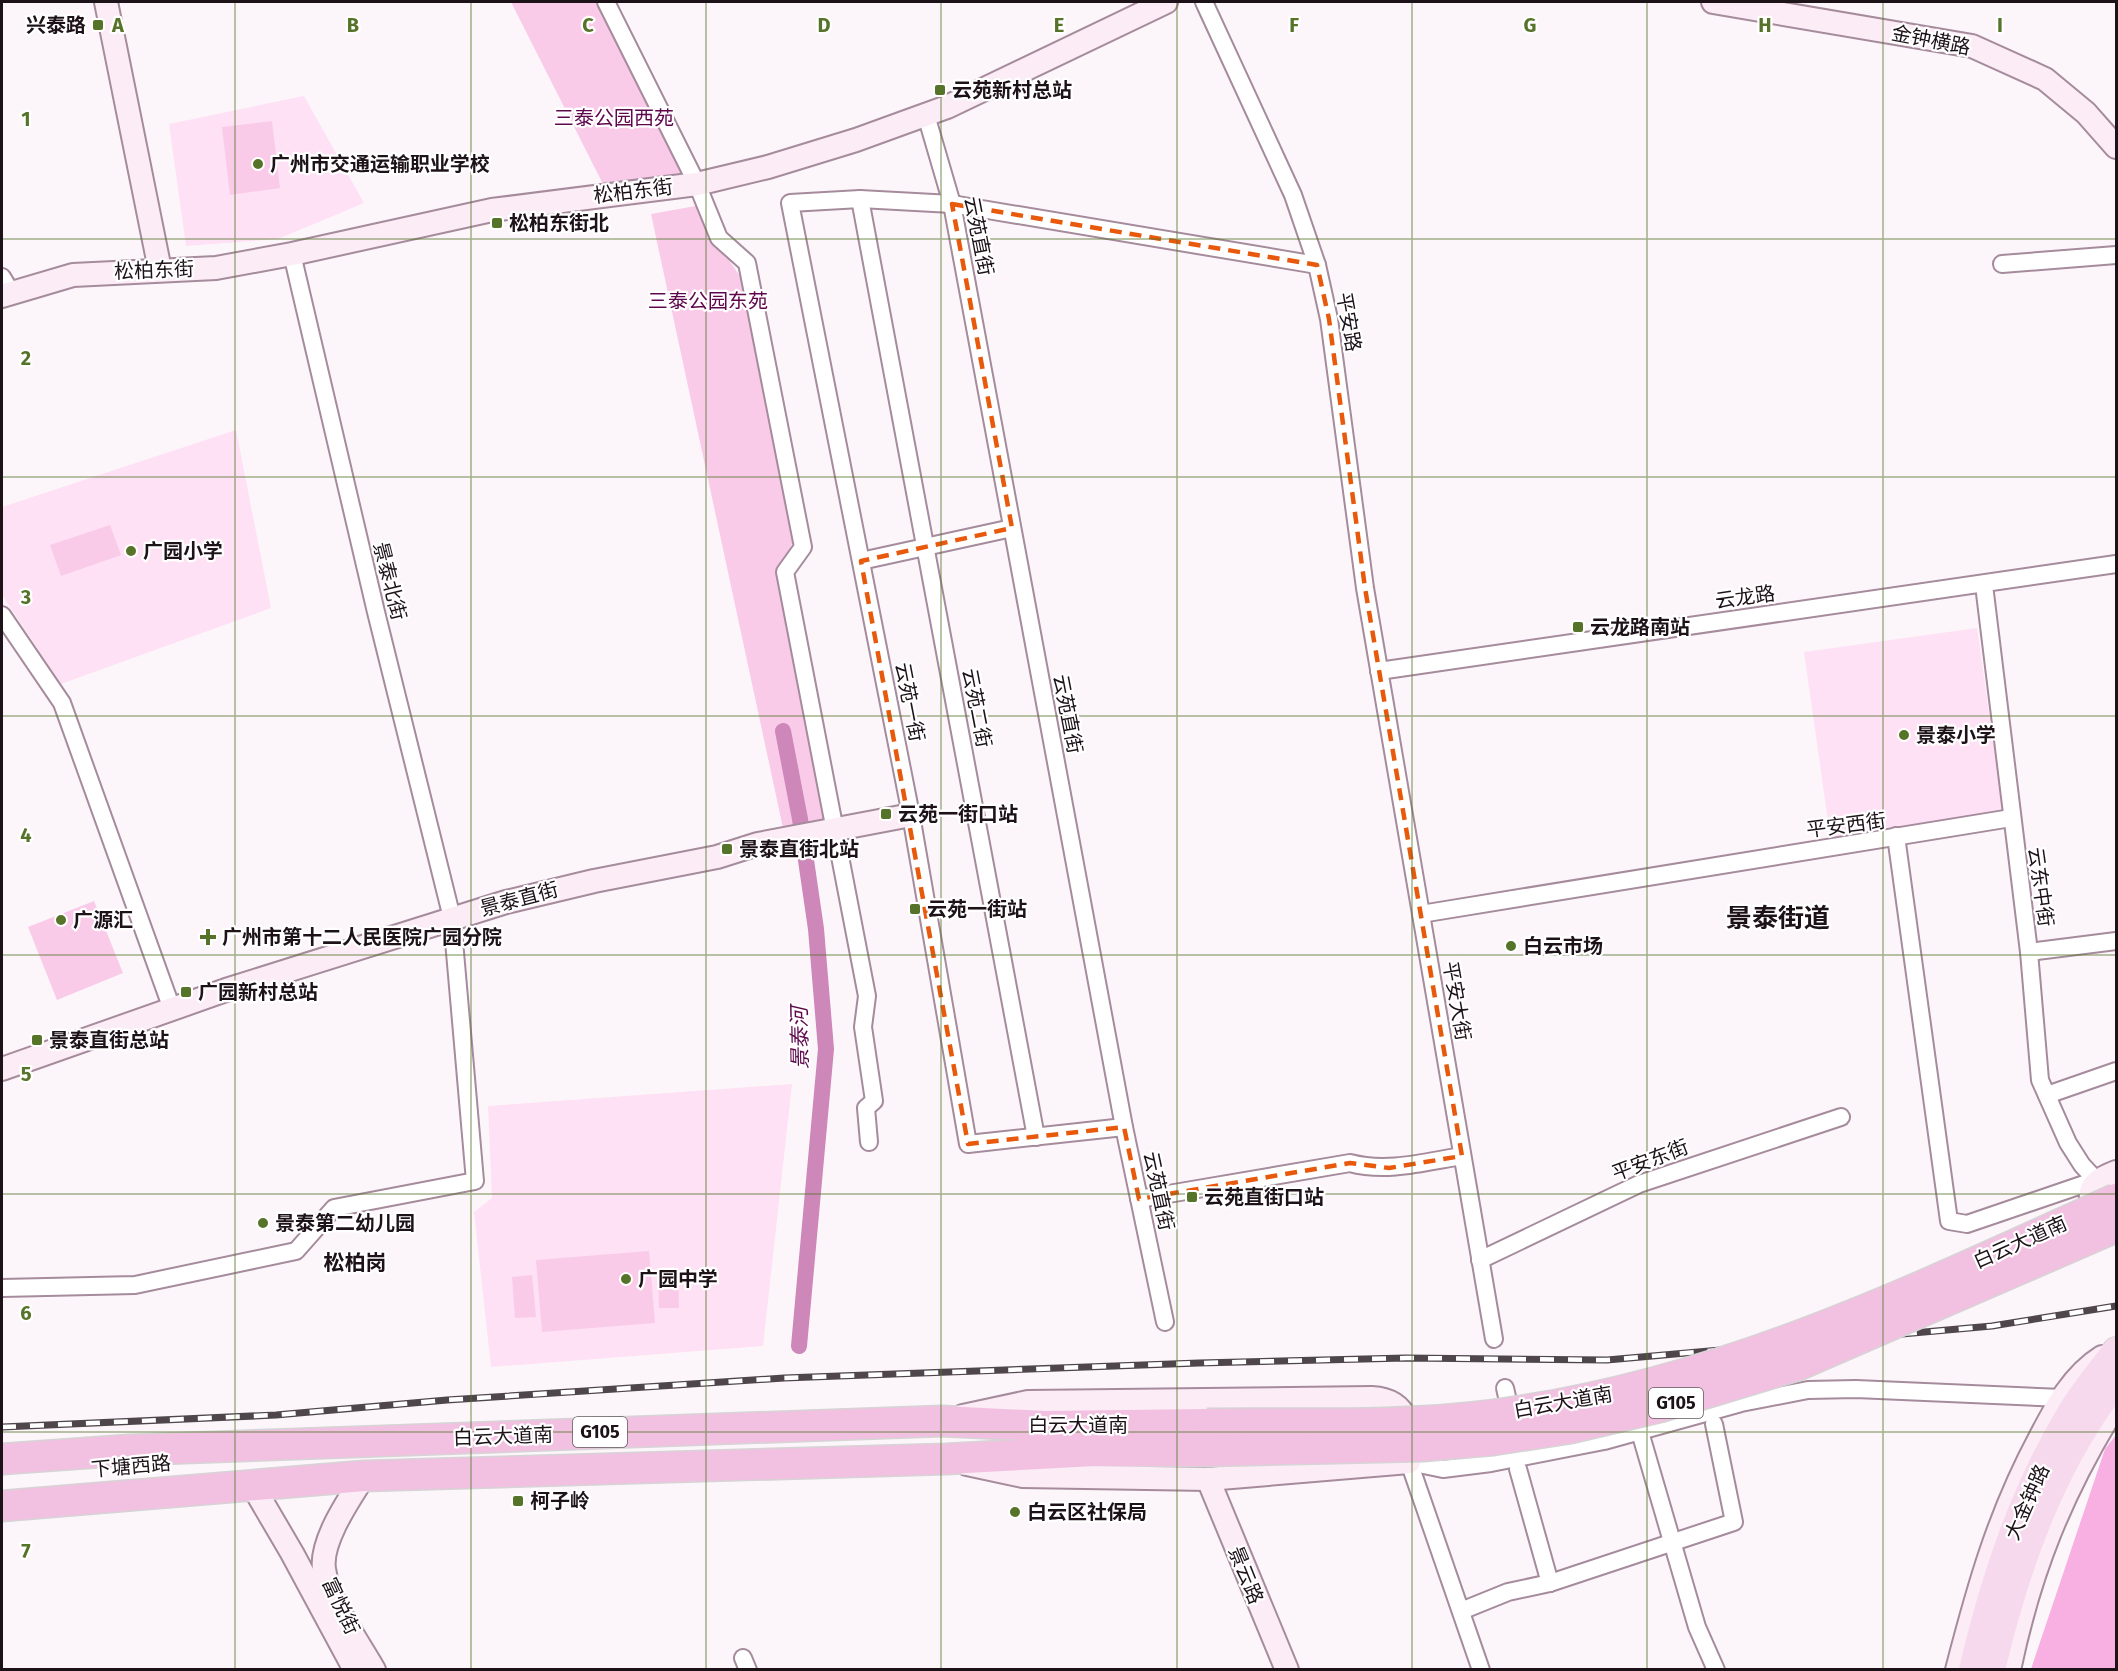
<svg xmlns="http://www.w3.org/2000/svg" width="2118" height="1671" viewBox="0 0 2118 1671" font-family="'Fira Sans','Noto Sans SC',sans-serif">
	<rect width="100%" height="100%" fill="#fcf6fa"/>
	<g fill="#fee1f4">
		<path d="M 304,96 L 364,203 L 278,239 L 186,246 L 169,124 Z"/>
		<path d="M 236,430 L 271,608 L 61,684 L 2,595 L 2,507 Z"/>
		<path d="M 1977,628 L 2004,818 L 1831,842 L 1804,652 Z"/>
		<path d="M 792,1084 L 763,1346 L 491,1367 L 474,1212 L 492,1198 L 488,1106 Z"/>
	</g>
	<g fill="#f9cbe9">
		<path d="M 511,2 L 598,2 L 685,172 L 604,186 Z"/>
		<path d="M 272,121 L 280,188 L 230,195 L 222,127 Z"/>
		<path d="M 701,205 L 715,240 L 744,282 L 793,541 L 781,572 L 827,819 L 783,828 L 651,214 Z"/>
		<path d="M 110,525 L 121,555 L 61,576 L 50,545 Z"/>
		<path d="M 94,901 L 123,973 L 57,1000 L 28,927 Z"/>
		<path d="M 649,1251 L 655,1323 L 542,1332 L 536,1260 Z"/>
		<path d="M 658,1269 L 678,1269 L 679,1308 L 659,1308 Z"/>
		<path d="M 532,1275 L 536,1317 L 515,1318 L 512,1277 Z"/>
	</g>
	<path fill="#f8afe1" d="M 2116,1435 L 2116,1669 L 2031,1669 L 2105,1449 Z"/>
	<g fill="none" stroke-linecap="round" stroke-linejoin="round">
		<path stroke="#cd87b8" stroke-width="16" d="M 783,731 L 800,819 L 816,929 L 826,1049 L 799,1346"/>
		<g stroke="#a58b9c" stroke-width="20">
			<g id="street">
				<path d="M 606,2 L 697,184 L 719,238 L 747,263 L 803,547 L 785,572 L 867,996 L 863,1027 L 874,1101 L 866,1108 L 869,1142"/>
				<path d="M 1204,2 L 1293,195 L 1317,265 L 1329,319 L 1365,588 L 1494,1339"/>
				<path d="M 926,115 L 952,204 L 1124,1127 L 1165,1322"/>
				<path d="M 860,199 L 1036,1137"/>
				<path d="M 2002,264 L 2116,255"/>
				<path d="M 2,277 L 11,292"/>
				<path d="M 861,561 L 1012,528"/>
				<path d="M 2,615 L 62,703 L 172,1009"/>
				<path d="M 1379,671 L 2116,564"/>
				<path d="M 1896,836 L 1949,1221 L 1967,1224 L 2096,1180 L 2082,1165 L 2068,1143 L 2040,1080 L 2029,952 L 1984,585"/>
				<path d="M 1421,914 L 2011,818"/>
				<path d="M 2029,952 L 2116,941"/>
				<path d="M 2047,1095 L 2116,1071"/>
				<path d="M 1124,1127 L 968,1144 L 911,815 L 790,203 L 860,199 L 952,204 L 1317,265"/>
				<path d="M 1139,1199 L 1350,1163 C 1387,1173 1425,1162 1462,1156"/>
				<path d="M 1480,1260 L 1639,1184 L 1841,1117"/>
				<path d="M 2,1288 L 135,1285 L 296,1251 L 334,1208 L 475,1181 L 452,918 L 376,612 L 292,254"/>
				<path d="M 1505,1388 L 1512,1419"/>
				<path d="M 1640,1432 L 1697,1627 L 1716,1670"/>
				<path d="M 1409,1462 L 1443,1469 L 1491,1463 L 1604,1441 L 1741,1403 L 1808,1390 L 1856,1389 L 2062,1398"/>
				<path d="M 1409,1462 L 1481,1670"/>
				<path d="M 1518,1469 L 1550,1583"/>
				<path d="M 1461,1611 L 1508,1592 L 1550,1583 L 1734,1522 L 1714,1424"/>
				<path d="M 743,1658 L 748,1670"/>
			</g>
		</g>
		<g stroke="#a58b9c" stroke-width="26">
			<g id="secondary">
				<path d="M 106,2 L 160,270"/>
				<path d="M 1713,2 L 1972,46 L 2045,79 L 2086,113 L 2116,147"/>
				<path d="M 2,296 L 73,275 L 216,268 L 292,254 L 492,210 L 697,184 L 768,167 L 856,140 L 947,107 L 1166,2"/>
				<path d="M 2,1069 L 226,990 L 506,902 L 594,881 L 717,857 L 758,844 L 911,815"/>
				<path d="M 2099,1221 C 2086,1192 2086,1184 2116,1172"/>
				<path d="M 963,1416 L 1028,1402 L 1372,1398 C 1409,1400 1413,1431 1409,1462 L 1208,1479 L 1023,1476 L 967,1464"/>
				<path d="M 364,1476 C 350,1498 320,1541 324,1569 C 328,1600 358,1642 374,1670"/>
				<path d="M 1208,1479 L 1287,1670"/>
				<path d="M 251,1483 L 292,1553 L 355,1670"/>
				<path d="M 1957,1670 C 1979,1585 1999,1514 2041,1436 C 2056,1407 2073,1375 2102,1357"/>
				<path d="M 2009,1670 C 2030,1569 2062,1491 2116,1404"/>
			</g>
		</g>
		<g stroke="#d6d4d5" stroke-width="28">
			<g id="primary">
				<path d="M 1972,1670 C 1993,1580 2022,1492 2070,1413 C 2083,1391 2101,1370 2116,1350"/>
				<path d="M 1992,1670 C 2016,1568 2052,1465 2116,1383"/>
			</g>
		</g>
		<g stroke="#d6d4d5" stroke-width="33">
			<g id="highway">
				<path d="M 2,1459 L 129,1450 L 942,1421 L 1045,1426 L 1207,1424"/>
				<path d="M 2,1506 L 364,1476 L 946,1459 L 1094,1451 L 1206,1451"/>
			</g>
		</g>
		<use href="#street" stroke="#fff" stroke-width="16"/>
		<use href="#secondary" stroke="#fbecf6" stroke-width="22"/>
		<use href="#primary" stroke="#f7d9ed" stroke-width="26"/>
		<use href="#highway" stroke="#f2c0e1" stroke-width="30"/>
		<g stroke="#4f464c" stroke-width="7">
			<path id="rail" d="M 2,1427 L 276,1415 L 447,1400 L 784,1378 L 1199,1363 L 1406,1358 L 1607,1360 L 1992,1326 L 2116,1306"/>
		</g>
		<use href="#rail" stroke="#fff" stroke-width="4.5" stroke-dasharray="14" stroke-linecap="butt"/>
		<g stroke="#d6d4d5" stroke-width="33" stroke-linecap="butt">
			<g id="highway-bridge">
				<path d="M 1207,1424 C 1302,1423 1399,1427 1493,1415 C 1719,1386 1912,1291 2116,1199"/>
				<path d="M 1206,1451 L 1423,1446 L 1493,1440 L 1571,1428 L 1660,1407 L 1798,1365 L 2116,1227"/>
			</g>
		</g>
		<use href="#highway-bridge" stroke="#f2c0e1" stroke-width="30"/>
	</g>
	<path fill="none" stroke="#e8590c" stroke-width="4.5" stroke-dasharray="12 8" stroke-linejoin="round" d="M 952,204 L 1317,265 L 1329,319 L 1365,588 L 1462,1156 L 1389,1168 L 1350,1163 L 1139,1199 L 1124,1127 L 968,1144 L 861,561 L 1012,528 Z"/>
	<path fill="none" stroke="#557329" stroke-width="1.5" stroke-opacity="0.55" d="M 235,2 L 235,1670M 471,2 L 471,1670M 706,2 L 706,1670M 941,2 L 941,1670M 1177,2 L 1177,1670M 1412,2 L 1412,1670M 1647,2 L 1647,1670M 1883,2 L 1883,1670M 2,239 L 2116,239M 2,477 L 2116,477M 2,716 L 2116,716M 2,955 L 2116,955M 2,1194 L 2116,1194M 2,1432 L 2116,1432"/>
	<g fill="#557329" stroke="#fff" stroke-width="2">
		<rect x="92" y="19" width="12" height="12" rx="3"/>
		<rect x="934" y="84" width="12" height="12" rx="3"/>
		<circle cx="258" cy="164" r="6"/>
		<rect x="491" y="217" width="12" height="12" rx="3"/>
		<circle cx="131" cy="551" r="6"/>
		<rect x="1572" y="621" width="12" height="12" rx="3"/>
		<circle cx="1904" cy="735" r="6"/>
		<rect x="880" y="808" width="12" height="12" rx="3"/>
		<rect x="721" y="843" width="12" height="12" rx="3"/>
		<rect x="909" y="903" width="12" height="12" rx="3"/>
		<circle cx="61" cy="920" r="6"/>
		<path d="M205 928h6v6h6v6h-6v6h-6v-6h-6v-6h6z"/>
		<circle cx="1511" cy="946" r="6"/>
		<rect x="180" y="986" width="12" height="12" rx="3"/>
		<rect x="31" y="1034" width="12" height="12" rx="3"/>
		<rect x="1186" y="1191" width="12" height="12" rx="3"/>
		<circle cx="263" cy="1223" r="6"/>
		<circle cx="626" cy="1279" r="6"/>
		<rect x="512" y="1495" width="12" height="12" rx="3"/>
		<circle cx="1015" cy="1512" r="6"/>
	</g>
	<g text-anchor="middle" stroke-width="4.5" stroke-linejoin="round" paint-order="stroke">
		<g fill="#fff" stroke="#60595d" stroke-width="1.5">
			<rect x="1649" y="1388" width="54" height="30" rx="4.5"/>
			<rect x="573" y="1417" width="54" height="30" rx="4.5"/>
		</g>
		<g font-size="18" font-weight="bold" fill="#1c1218">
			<text x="1676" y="1409">G105</text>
			<text x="600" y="1438">G105</text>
		</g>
		<g font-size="20" font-weight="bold" fill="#1c1218" stroke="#fff" text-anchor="start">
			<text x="86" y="32" text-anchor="end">兴泰路</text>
			<text x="952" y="97">云苑新村总站</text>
			<text x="270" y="171">广州市交通运输职业学校</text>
			<text x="509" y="230">松柏东街北</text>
			<text x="143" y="558">广园小学</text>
			<text x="1590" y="634">云龙路南站</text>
			<text x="1916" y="742">景泰小学</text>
			<text x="898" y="821">云苑一街口站</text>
			<text x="739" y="856">景泰直街北站</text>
			<text x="927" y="916">云苑一街站</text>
			<text x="73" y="927">广源汇</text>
			<text x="222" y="944">广州市第十二人民医院广园分院</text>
			<text x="1523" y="953">白云市场</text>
			<text x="198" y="999">广园新村总站</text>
			<text x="49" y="1047">景泰直街总站</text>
			<text x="1204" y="1204">云苑直街口站</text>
			<text x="275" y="1230">景泰第二幼儿园</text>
			<text x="638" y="1286">广园中学</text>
			<text x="530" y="1508">柯子岭</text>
			<text x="1027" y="1519">白云区社保局</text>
		</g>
		<g font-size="20" fill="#1c1218" stroke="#fff">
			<text transform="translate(1931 40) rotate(11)" y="7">金钟横路</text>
			<text transform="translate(633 191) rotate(-7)" y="7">松柏东街</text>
			<text transform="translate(979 236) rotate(79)" y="7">云苑直街</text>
			<text transform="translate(154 270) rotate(-2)" y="7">松柏东街</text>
			<text transform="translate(1349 322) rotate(80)" y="7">平安路</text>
			<text transform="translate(390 581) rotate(76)" y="7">景泰北街</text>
			<text transform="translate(1745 597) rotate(-8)" y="7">云龙路</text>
			<text transform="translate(910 702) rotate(79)" y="7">云苑一街</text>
			<text transform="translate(977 708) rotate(79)" y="7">云苑二街</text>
			<text transform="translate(1068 714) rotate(79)" y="7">云苑直街</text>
			<text transform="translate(1846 825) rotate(-7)" y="7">平安西街</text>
			<text transform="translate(2041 887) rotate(82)" y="7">云东中街</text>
			<text transform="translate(519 899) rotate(-15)" y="7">景泰直街</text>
			<text transform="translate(1457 1001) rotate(80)" y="7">平安大街</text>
			<text transform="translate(1650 1160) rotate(-21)" y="7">平安东街</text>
			<text transform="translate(1159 1191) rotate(78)" y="7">云苑直街</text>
			<text transform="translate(2020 1242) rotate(-24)" y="7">白云大道南</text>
			<text transform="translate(1563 1402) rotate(-10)" y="7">白云大道南</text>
			<text x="1078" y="1432">白云大道南</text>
			<text transform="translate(503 1436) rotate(-2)" y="7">白云大道南</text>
			<text transform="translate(131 1466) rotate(-5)" y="7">下塘西路</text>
			<text transform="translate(2027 1502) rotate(-66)" y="7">大金钟路</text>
			<text transform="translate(1246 1575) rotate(68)" y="7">景云路</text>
			<text transform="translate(341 1606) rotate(65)" y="7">富悦街</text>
		</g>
		<g font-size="20" fill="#5e074c" stroke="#fff">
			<text x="614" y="125">三泰公园西苑</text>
			<text x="708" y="308">三泰公园东苑</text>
		</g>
		<g font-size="21" font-style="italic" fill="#5e084d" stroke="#fff">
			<text transform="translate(800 1038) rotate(-91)" y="7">景泰河</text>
		</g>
		<g font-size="21" font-weight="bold" fill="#1c1218" stroke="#fff">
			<text x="355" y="1270">松柏岗</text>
		</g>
		<g font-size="26" font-weight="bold" fill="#1c1218" stroke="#fff">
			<text x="1778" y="927">景泰街道</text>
		</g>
	</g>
	<g font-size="20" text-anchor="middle" font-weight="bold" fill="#557329" stroke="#fff" stroke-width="4.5" stroke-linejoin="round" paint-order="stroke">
		<text x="118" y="32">A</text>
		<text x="353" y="32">B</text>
		<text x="588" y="32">C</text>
		<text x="824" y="32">D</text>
		<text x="1059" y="32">E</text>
		<text x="1294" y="32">F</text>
		<text x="1530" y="32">G</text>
		<text x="1765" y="32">H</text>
		<text x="2000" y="32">I</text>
		<text x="26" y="126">1</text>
		<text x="26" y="365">2</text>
		<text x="26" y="604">3</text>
		<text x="26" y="842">4</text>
		<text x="26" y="1081">5</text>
		<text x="26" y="1320">6</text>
		<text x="26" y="1558">7</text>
	</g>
	<rect width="2118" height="1671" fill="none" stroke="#1c1218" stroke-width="6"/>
</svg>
